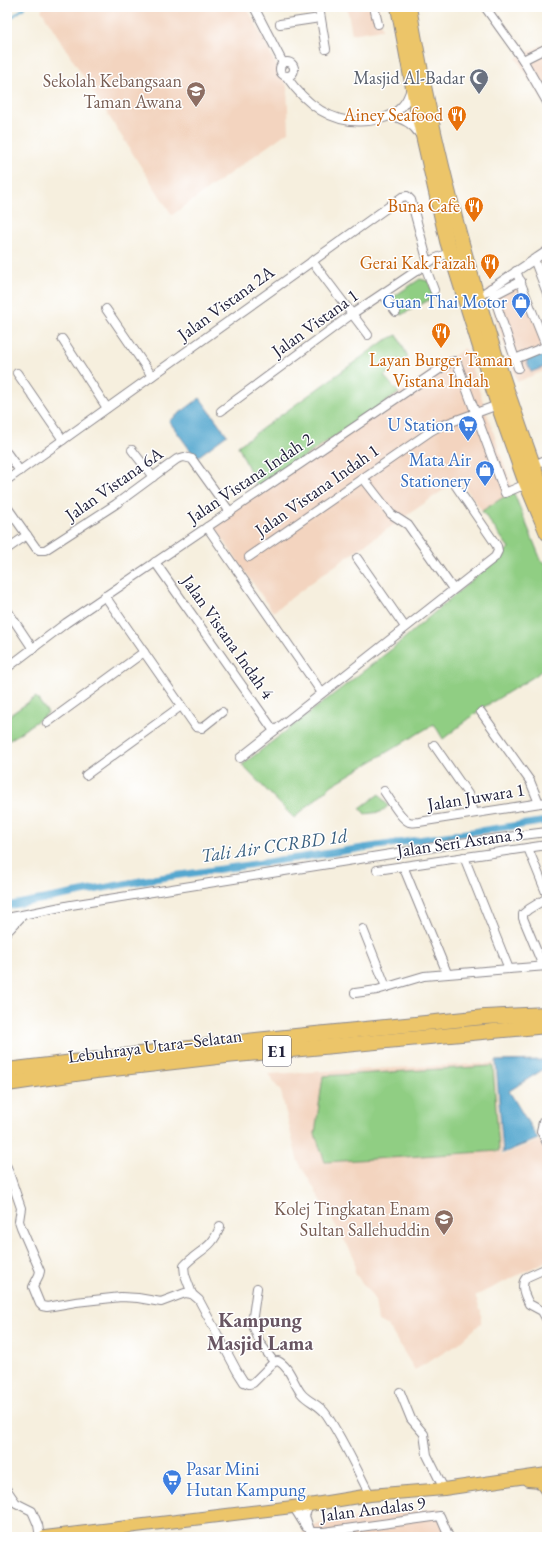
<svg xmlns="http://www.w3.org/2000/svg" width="554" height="1544" viewBox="0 0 554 1544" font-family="'EB Garamond',serif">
	<rect width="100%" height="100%" fill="#fff"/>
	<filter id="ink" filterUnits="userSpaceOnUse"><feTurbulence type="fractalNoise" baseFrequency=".025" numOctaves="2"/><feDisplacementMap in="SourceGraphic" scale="8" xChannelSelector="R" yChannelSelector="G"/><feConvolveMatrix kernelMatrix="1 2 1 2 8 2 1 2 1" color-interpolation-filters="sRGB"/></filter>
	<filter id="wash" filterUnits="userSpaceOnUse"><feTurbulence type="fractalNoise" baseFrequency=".012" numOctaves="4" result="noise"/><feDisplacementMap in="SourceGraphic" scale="16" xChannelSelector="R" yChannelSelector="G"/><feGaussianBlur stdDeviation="0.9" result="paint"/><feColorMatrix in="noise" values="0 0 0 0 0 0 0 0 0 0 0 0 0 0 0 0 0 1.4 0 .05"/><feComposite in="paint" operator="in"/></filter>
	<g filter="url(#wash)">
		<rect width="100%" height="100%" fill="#f6efde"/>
		<g fill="#f3d4bf">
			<path d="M 44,7 L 247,7 L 287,86 L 289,131 L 172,215 L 41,10 Z"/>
			<path d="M 347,7 L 378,7 L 382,29 L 352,34 Z"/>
			<path d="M 547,43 L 547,107 L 516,58 Z"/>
			<path d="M 517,270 L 547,345 L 547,370 L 517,382 L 487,290 Z"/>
			<path d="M 465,348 L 513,491 L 482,511 L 459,479 L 319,577 L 273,612 L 210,521 Z"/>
			<path d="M 494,1063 L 502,1155 L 541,1140 L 547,1150 L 547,1202 L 542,1204 L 547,1214 L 547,1261 L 475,1296 L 481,1311 L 481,1323 L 458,1344 L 415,1370 L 388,1326 L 378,1321 L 375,1300 L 355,1273 L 354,1257 L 297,1159 L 281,1092 L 268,1074 Z"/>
			<path d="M 440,1508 L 460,1537 L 305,1537 L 302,1533 L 318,1524 Z"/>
		</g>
		<g fill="#90ce83" stroke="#59785f">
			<path d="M 420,279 L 428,281 L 435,297 L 401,315 L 390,299 Z"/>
			<path d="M 397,335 L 408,357 L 384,376 L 399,393 L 258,488 L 238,446 L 384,341 Z"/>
			<path d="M 513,491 L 541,560 L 547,564 L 547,666 L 535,676 L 484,707 L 443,739 L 434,724 L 332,785 L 294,818 L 242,765 L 392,649 L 509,548 L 482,511 Z"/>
			<path d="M 36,697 L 48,713 L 7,742 L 7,717 Z"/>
			<path d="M 379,794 L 388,806 L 381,812 L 365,814 L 360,808 Z"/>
			<path d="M 493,1066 L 499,1151 L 325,1162 L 315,1134 L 323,1076 Z"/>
		</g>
		<g fill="#54a7cf" stroke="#3b6485">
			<path d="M 547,348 L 547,366 L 531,372 L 525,357 Z"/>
			<path d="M 200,398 L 227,435 L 196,458 L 169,421 Z"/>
			<path d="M 547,1060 L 547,1067 L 509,1091 L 538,1139 L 503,1153 L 496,1061 Z"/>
		</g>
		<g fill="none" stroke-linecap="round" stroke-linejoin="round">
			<path stroke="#54a7cf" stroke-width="2" d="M 7,21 L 25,7"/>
			<path stroke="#54a7cf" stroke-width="7" d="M 7,906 L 146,880 L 547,821"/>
		</g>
	</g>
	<g filter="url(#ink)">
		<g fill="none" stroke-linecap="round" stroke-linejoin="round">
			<g stroke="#8c888c" stroke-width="10">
				<g id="street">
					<path d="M 254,7 L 283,63"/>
					<path d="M 319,7 L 326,49"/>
					<path d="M 374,7 L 378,24"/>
					<path d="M 485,7 L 523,60 L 547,102"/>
					<path d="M 280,24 L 320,18"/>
					<path d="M 523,60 L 547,48"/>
					<circle cx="287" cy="69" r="7"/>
					<path d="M 286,76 C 309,109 339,129 380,119 C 396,115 407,105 411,88"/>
					<path d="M 390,116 C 403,118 413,124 420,135"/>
					<path d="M 534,259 L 547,293"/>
					<path d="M 312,261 L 368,335"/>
					<path d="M 425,266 L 434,290"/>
					<path d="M 516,271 L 546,346"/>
					<path d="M 491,288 L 518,368"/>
					<path d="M 383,294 L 396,312"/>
					<path d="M 494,295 L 521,281"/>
					<path d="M 478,297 L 547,251"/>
					<path d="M 106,309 L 152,376"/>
					<path d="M 62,339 L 107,408"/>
					<path d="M 515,359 L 547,346"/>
					<path d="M 17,373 L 63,440"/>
					<path d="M 221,411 L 352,314 L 434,259 L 451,252"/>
					<path d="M 132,450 L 153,477"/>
					<path d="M 7,453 L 20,471"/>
					<path d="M 532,466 L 547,459"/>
					<path d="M 363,478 L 391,514 L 408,525 L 453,589"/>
					<path d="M 7,480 L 402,197 L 407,196 L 411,200 L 428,263"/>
					<path d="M 7,507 L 36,548 L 39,550 L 45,550 L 116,504 L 177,459 L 184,457 L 192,459 L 230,512"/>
					<path d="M 207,527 L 322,693"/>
					<path d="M 7,549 L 27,535"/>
					<path d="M 249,557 L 431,431 L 440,426 L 498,405"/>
					<path d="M 357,558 L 405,627"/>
					<path d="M 155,562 L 274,731"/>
					<path d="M 105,596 L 196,727 L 202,728 L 222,712"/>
					<path d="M 7,610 L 33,649"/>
					<path d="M 7,668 L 66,623 L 450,362 L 454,361 L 457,363 L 505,493 L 519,487 L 528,487"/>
					<path d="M 481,712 L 530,781 L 539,803"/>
					<path d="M 47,723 L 144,652"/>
					<path d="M 434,745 L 468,794 L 473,813"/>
					<path d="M 240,758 L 495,557 L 498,551 L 497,546 L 456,486"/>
					<path d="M 86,775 L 181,706"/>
					<path d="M 384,791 C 390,799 400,818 409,822 C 412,823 416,822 419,822 L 547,802"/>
					<path d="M 528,848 L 547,895"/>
					<path d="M 464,857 L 509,969"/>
					<path d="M 403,866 L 447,973"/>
					<path d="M 377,870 L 547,845"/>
					<path d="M 7,918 L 71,905 L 460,843 L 547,832"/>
					<path d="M 363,929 L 386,987"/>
					<path d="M 7,932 L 22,916"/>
					<path d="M 543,966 L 523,918 L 523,914 L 529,909 L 547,898"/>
					<path d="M 355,993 L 377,990 L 424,976 L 547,966"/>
					<path d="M 547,1119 L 543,1122 L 541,1131 L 547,1143"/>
					<path d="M 7,1167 L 21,1208 L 19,1221 L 21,1227 L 40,1271 L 39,1275 L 33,1287 L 40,1304 L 42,1306 L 47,1307 L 76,1302 L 121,1297 L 138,1298 L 161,1302 L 185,1293 L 192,1294 L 199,1300 L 237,1371 L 244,1382 L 249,1384 L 253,1383 L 274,1362 L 278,1361 C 290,1367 293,1383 301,1393 C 308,1402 319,1404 326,1414 C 343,1439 356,1468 370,1495"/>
					<path d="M 547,1268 L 527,1277 C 519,1284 525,1296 529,1304 L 542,1311 L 547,1320"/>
					<path d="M 257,1288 L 252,1323 L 260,1343 L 274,1362"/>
					<path d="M 192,1294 L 185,1275 L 184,1266 C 198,1250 213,1249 220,1226"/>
					<path d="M 400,1392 L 411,1419 L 424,1434 L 427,1455 L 444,1489"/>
					<path d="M 7,1490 L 16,1503 L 32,1511 L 38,1525 L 40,1537"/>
					<path d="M 309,1505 L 305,1516 L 312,1536"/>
					<path d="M 293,1506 L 306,1527"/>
					<path d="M 310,1532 L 324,1532 L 440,1516 L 449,1537"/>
				</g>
			</g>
			<g stroke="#8c888c" stroke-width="14">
				<g id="primary">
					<path d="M 528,1480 L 540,1481 L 547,1491"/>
					<path d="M 45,1537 L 309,1505 L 370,1495 L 444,1489 L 547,1474"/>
				</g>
			</g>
			<g stroke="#8c888c" stroke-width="16">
				<g id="highway">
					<path d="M 398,7 L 417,109 L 447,241 L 498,405 L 524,478 L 547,533"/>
					<path d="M 409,7 C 438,176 486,342 547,502"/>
					<path d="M 7,1070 L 256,1040 L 485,1017 L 547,1014"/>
					<path d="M 7,1084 L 96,1071 L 226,1056 L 547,1026"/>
				</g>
			</g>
			<use href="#street" stroke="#fff" stroke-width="8"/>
			<use href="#primary" stroke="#ecc569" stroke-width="12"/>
			<use href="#highway" stroke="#ecc569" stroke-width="14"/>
		</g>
	</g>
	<defs>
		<g id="mosque-pin" transform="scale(1)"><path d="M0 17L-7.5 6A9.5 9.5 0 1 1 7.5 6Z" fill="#6b7280" stroke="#fff"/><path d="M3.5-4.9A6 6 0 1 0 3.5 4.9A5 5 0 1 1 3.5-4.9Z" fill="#fff"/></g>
		<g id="school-pin" transform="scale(1)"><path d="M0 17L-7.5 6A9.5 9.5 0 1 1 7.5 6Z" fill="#8d6e63" stroke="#fff"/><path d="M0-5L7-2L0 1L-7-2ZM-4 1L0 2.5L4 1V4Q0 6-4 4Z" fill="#fff"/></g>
		<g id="restaurant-pin" transform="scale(1)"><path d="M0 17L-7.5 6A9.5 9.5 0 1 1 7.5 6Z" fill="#e8710a" stroke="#fff"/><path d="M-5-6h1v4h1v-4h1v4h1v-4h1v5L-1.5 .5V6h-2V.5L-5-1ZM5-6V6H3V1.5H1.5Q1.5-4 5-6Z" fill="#fff"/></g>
		<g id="shop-pin" transform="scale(1)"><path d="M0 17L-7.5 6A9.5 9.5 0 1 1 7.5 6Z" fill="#3f7fe0" stroke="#fff"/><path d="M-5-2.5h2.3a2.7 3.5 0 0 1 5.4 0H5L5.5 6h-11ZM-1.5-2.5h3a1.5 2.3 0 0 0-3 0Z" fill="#fff"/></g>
		<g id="supermarket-pin" transform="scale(1)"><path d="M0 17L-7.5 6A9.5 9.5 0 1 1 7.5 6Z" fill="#3f7fe0" stroke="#fff"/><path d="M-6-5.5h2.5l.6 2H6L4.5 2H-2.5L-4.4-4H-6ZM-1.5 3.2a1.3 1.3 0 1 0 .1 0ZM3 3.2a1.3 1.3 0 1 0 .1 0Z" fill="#fff"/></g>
	</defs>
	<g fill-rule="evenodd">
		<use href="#mosque-pin" x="479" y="78"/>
		<use href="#school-pin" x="196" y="91"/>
		<use href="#restaurant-pin" x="457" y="115"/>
		<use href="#restaurant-pin" x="474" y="206"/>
		<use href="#restaurant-pin" x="490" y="263"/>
		<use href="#shop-pin" x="521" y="302"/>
		<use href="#restaurant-pin" x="441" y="332"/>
		<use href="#supermarket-pin" x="468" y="425"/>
		<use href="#shop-pin" x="485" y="470"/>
		<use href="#school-pin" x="444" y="1219"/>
		<use href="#supermarket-pin" x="172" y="1479"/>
	</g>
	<g text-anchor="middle" stroke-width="3" stroke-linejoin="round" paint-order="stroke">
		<rect fill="#fff" stroke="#646476" stroke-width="1" x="263" y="1036" width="28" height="30" rx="3"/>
		<g font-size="17" font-weight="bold" fill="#22223b">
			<text x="277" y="1057">E1</text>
		</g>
		<g font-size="18" fill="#5b616d" stroke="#fff" text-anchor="end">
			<text x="465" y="84">Masjid Al-Badar</text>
		</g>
		<g font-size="18" fill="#785e54" stroke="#fff" text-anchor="end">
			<text x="182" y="87">Sekolah Kebangsaan<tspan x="182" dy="21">Taman Awana</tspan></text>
			<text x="430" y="1215">Kolej Tingkatan Enam<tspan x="430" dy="21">Sultan Sallehuddin</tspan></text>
		</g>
		<g font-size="18" fill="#c56008" stroke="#fff" text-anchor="end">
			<text x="443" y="121">Ainey Seafood</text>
			<text x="460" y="212">Buna Cafe</text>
			<text x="476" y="269">Gerai Kak Faizah</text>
			<text x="441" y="366" text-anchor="middle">Layan Burger Taman<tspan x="441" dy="21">Vistana Indah</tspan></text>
		</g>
		<g font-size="18" fill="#366cbe" stroke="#fff" text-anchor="end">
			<text x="507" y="308">Guan Thai Motor</text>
			<text x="454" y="431">U Station</text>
			<text x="471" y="466">Mata Air<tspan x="471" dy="21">Stationery</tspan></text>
			<text x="186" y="1475" text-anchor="start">Pasar Mini<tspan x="186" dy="21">Hutan Kampung</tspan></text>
		</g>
		<g font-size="18" fill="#22223b" stroke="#fff">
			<text transform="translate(226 303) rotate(-36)" y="6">Jalan Vistana 2A</text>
			<text transform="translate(315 323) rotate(-36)" y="6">Jalan Vistana 1</text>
			<text transform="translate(250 478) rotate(-34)" y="6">Jalan Vistana Indah 2</text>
			<text transform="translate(114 484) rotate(-35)" y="6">Jalan Vistana 6A</text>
			<text transform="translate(317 490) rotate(-35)" y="6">Jalan Vistana Indah 1</text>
			<text transform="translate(228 637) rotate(55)" y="6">Jalan Vistana Indah 4</text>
			<text transform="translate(476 797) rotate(-9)" y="6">Jalan Juwara 1</text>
			<text transform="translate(460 842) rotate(-8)" y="6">Jalan Seri Astana 3</text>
			<text transform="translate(155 1046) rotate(-7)" y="6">Lebuhraya Utara–Selatan</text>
			<text transform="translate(373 1509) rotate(-7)" y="6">Jalan Andalas 9</text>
		</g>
		<g font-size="19" font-style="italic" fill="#385e7e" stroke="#fff">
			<text transform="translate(274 845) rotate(-8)" y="7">Tali Air CCRBD 1d</text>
		</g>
		<g font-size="20" font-weight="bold" fill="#685562" stroke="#fff">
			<text x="260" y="1327">Kampung<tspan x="260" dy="23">Masjid Lama</tspan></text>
		</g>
	</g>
	<rect width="554" height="1544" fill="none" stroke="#fff" stroke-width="24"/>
</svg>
